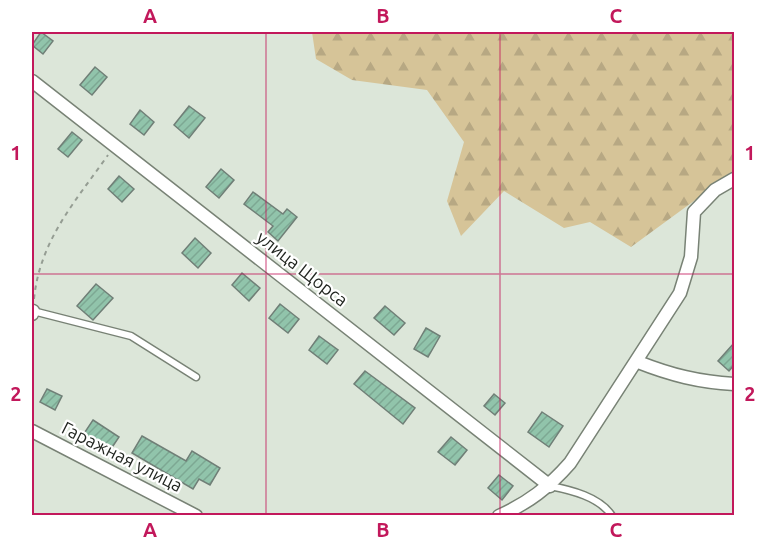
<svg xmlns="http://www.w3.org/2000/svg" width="766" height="547" viewBox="0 0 766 547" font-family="Ubuntu,sans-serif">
	<defs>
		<pattern id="forest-firs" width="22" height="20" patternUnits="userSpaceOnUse" patternTransform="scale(1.5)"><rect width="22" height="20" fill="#d6c498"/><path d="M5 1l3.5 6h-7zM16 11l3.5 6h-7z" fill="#b7a883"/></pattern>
		<pattern id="building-hatch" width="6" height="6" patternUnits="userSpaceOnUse" patternTransform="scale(1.5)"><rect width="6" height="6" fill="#91c4ab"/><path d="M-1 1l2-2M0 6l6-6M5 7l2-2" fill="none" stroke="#7da893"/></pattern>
	</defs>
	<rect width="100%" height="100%" fill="#dce6d9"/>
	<path fill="url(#forest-firs)" d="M 312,32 L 734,32 L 734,182 L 724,179 L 631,247 L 590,222 L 564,228 L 504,191 L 461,236 L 447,201 L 464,142 L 427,90 L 352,80 L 316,59 Z"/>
	<g fill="url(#building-hatch)" stroke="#707f77" stroke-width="1.5">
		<path d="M 41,32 L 53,41 L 43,54 L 32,45 Z"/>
		<path d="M 95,67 L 107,77 L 92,95 L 80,85 Z"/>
		<path d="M 189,106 L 205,118 L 189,138 L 174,125 Z"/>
		<path d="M 140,110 L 154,122 L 144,135 L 130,124 Z"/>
		<path d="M 72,132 L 82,140 L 68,157 L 58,149 Z"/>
		<path d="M 221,169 L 234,180 L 219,198 L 206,187 Z"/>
		<path d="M 119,176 L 134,189 L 122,202 L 108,189 Z"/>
		<path d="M 253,192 L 283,214 L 287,209 L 297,217 L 278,241 L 268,232 L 273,226 L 244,204 Z"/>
		<path d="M 195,238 L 211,253 L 198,268 L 182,253 Z"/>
		<path d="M 242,273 L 260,288 L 249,301 L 232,285 Z"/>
		<path d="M 96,284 L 113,298 L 93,320 L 77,306 Z"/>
		<path d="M 280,304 L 299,319 L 288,333 L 269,318 Z"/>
		<path d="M 385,306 L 405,323 L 394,335 L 374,318 Z"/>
		<path d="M 426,328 L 440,336 L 428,357 L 414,349 Z"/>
		<path d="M 319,336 L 338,350 L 327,364 L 309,350 Z"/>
		<path d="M 735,342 L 735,364 L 729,371 L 718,361 Z"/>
		<path d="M 365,371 L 415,408 L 403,424 L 354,384 Z"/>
		<path d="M 47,389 L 62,396 L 55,410 L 40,402 Z"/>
		<path d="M 494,394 L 505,403 L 495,415 L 484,406 Z"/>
		<path d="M 542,412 L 563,426 L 549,447 L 528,432 Z"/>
		<path d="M 93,420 L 119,437 L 109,452 L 83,435 Z"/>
		<path d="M 142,436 L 186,461 L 192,451 L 220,468 L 210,485 L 199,479 L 193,489 L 132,453 Z"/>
		<path d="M 451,437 L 467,450 L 455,465 L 438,452 Z"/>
		<path d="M 499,475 L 513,486 L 502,500 L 488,488 Z"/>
	</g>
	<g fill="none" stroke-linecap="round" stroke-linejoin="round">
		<g stroke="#788275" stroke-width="9">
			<g id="service">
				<path d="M 33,311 L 131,336 L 196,377"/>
				<path d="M 550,486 C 571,490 600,497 612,516"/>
			</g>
		</g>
		<g stroke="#788275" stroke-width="15">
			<g id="minor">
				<path d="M 32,81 L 550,486"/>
				<path d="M 32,314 L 33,311"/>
				<path d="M 638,362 C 671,375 699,382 734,384"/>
				<path d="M 32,431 L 196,516"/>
				<path d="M 499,516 C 528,503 549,487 570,463 L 680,293 L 691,257 L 694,212 L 715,190 L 734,179"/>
			</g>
		</g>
		<path stroke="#959d93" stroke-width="2" stroke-dasharray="4.5 4.5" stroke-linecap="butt" d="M 34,299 C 40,240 75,202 108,155"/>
		<use href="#service" stroke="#fff" stroke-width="6"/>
		<use href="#minor" stroke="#fff" stroke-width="12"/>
	</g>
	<path fill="none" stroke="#c2185b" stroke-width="1.5" stroke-opacity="0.55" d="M 266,32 L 266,516M 500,32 L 500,516M 32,274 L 734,274"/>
	<g text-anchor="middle" stroke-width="4.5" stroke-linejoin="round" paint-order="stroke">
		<g font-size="18" fill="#1f231e" stroke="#fff">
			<text transform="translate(302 269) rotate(38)" y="6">улица Щорса</text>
			<text transform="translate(122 457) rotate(27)" y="6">Гаражная улица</text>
		</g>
	</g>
	<rect width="766" height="547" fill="none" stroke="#ffffff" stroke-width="66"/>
	<rect x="33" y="33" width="700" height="481" fill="none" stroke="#c2185b" stroke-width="2"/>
	<g font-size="20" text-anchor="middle" font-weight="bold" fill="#c2185b">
		<text x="150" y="23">A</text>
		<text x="383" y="23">B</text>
		<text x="616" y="23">C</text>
		<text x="16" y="160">1</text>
		<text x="750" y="160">1</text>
		<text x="16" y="401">2</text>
		<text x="750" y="401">2</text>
		<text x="150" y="537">A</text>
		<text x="383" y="537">B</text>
		<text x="616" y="537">C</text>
	</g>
</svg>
